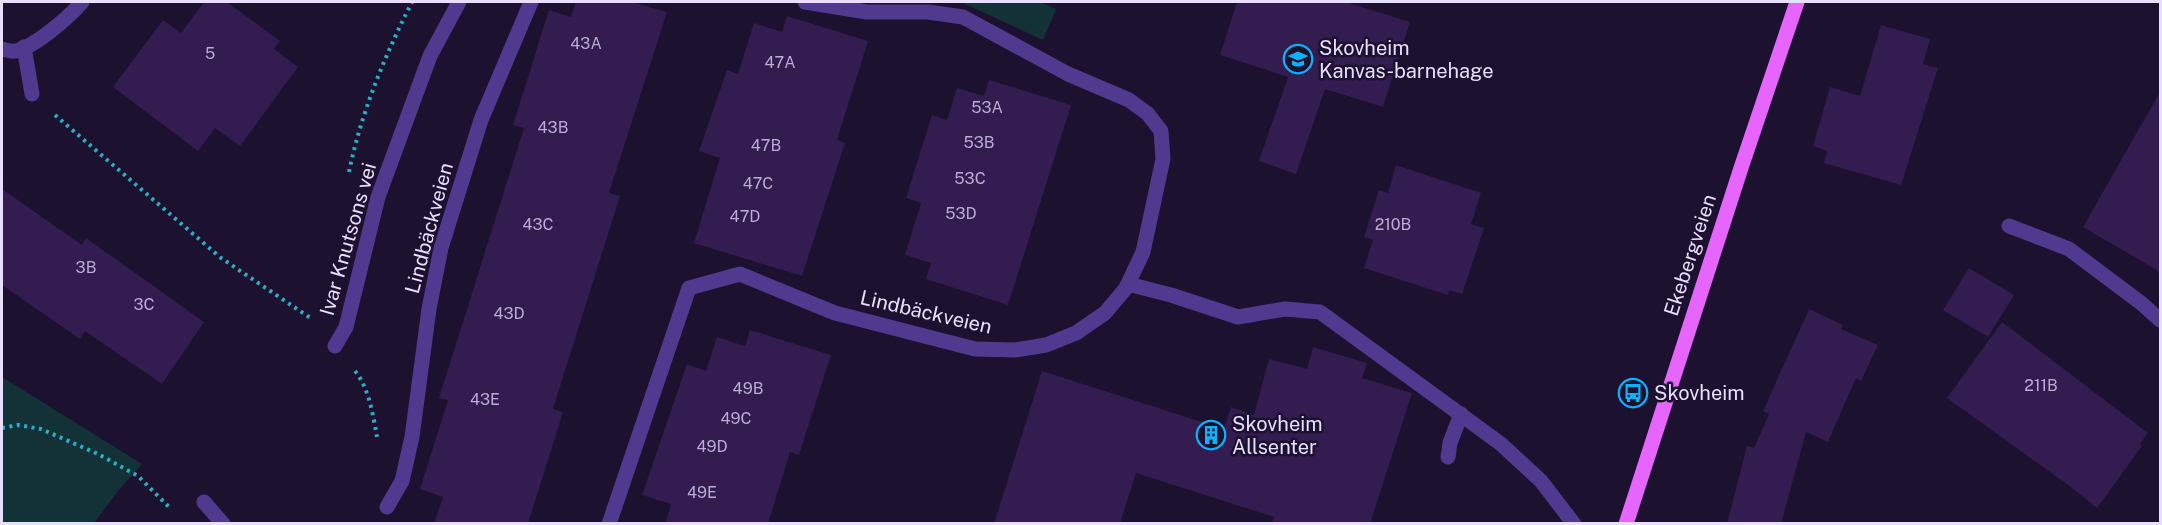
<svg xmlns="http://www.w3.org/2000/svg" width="2162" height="525" viewBox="0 0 2162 525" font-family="'Public Sans',sans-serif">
	<rect width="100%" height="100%" fill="#1c112e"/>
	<g fill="#133238">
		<path d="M 961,2 L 1040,2 L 1056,9 L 1043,40 Z"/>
		<path d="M 2,377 L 142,464 L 118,491 L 94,523 L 2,523 Z"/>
	</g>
	<g fill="#321c50">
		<path d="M 204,2 L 227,2 L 280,41 L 274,49 L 298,67 L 240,146 L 215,128 L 198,151 L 113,87 L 163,20 L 181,33 Z"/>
		<path d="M 576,2 L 632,2 L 667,12 L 609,193 L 620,196 L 553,409 L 563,412 L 528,524 L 434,524 L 443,497 L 420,489 L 448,400 L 439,398 L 524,128 L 513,125 L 549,10 L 571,17 Z"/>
		<path d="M 1237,2 L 1346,2 L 1410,22 L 1383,107 L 1325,89 L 1296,174 L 1259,161 L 1288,77 L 1220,55 Z"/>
		<path d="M 787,16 L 868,41 L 837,140 L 845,143 L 802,276 L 694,243 L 720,158 L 699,151 L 727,70 L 738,74 L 754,23 L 782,32 Z"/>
		<path d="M 1881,25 L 1930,39 L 1923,64 L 1938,68 L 1901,185 L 1824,163 L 1827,151 L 1813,146 L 1830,87 L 1860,96 Z"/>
		<path d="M 989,80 L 1071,105 L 1008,305 L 926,279 L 931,263 L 905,255 L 921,203 L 906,198 L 932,115 L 947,120 L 957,88 L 984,96 Z"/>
		<path d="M 2160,92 L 2160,272 L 2083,227 Z"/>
		<path d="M 1396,165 L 1481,193 L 1471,224 L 1484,228 L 1462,294 L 1449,290 L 1448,295 L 1364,268 L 1373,240 L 1364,237 L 1379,190 L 1388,193 Z"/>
		<path d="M 2,189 L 82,245 L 86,238 L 204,322 L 162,384 L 85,331 L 80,339 L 2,285 Z"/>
		<path d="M 1969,268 L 2014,295 L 1988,337 L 1943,310 Z"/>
		<path d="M 1809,309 L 1843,325 L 1841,329 L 1878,345 L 1861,381 L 1856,378 L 1828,442 L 1806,432 L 1781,524 L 1727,524 L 1747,446 L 1754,448 L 1769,414 L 1763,411 Z"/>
		<path d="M 2002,322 L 2148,433 L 2140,444 L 2142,446 L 2097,508 L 2068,485 L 1947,398 Z"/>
		<path d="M 750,330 L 831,355 L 799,455 L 790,452 L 768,524 L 665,524 L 671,504 L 642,495 L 687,364 L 706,371 L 717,337 L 745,346 Z"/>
		<path d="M 1313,347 L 1367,363 L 1362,378 L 1412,393 L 1370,524 L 1272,524 L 1274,517 L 1136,473 L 1120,524 L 994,524 L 1042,371 L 1224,429 L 1231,407 L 1254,415 L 1269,359 L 1307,369 Z"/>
	</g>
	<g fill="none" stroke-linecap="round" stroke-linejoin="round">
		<g stroke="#2caec5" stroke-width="4" stroke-dasharray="3 4.5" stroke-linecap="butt">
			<path d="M 55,115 L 221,258 L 312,319"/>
			<path d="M 349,172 C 361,113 385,55 412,2"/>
			<path d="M 355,371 C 369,388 373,415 377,437"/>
			<path d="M 2,428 L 18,425 L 41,429 L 98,454 L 138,476 L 171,509"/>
		</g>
		<g stroke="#4f3a8f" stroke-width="15">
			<path d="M 24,47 L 32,94"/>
			<path d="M 2,49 C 6,50 11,52 16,51 C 36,46 69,17 82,2"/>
			<path d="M 2009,226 L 2069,249 L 2141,303 L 2160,320"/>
			<path d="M 1128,284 L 1171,295 L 1238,317 L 1285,309 L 1320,312 L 1501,444 L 1541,481 L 1574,524"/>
			<path d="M 335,346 L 346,327 L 378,197 L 430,56 L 459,2"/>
			<path d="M 1448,457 L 1450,443 L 1461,414"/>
			<path d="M 204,502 L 223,524"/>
			<path d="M 387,507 L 402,481 L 412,437 L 429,309 L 441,248 L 481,120 L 531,2"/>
			<path d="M 609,524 L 689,288 L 740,274 L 835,313 L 975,349 L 1015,350 L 1046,345 L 1076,333 L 1105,313 L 1126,288 L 1143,252 L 1163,159 L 1161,131 L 1148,114 L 1129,100 L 1068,74 L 963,17 L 928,12 L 867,12 L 805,2"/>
		</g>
		<path stroke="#e665ff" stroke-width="15" d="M 1626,524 L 1741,168 L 1797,2"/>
	</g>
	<defs>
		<g id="school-ring" transform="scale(1.5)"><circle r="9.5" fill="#1c112e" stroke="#0ab3ff" stroke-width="1.5"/><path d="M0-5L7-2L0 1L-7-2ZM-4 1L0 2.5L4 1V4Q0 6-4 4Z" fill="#0ab3ff"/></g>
		<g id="bus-ring" transform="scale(1.5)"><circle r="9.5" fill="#1c112e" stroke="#0ab3ff" stroke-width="1.5"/><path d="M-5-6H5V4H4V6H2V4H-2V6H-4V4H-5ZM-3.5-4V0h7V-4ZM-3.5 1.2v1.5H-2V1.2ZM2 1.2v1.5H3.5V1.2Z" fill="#0ab3ff"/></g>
		<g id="building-ring" transform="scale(1.5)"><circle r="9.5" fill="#1c112e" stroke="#0ab3ff" stroke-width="1.5"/><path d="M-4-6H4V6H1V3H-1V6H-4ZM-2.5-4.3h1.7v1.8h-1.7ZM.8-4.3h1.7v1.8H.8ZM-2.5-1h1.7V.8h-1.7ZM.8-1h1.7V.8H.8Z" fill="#0ab3ff"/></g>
	</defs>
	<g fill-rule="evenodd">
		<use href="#school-ring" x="1298" y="59"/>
		<use href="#bus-ring" x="1633" y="393"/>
		<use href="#building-ring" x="1211" y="435"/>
	</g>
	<g text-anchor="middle" stroke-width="5" stroke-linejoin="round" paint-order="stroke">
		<g font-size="16" fill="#bbaed3">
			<text x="586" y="49">43A</text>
			<text x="210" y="59">5</text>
			<text x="780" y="68">47A</text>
			<text x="987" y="113">53A</text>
			<text x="553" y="133">43B</text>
			<text x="979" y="148">53B</text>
			<text x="766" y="151">47B</text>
			<text x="970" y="184">53C</text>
			<text x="758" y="189">47C</text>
			<text x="961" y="219">53D</text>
			<text x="745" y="222">47D</text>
			<text x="538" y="230">43C</text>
			<text x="1393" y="230">210B</text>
			<text x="86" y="273">3B</text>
			<text x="144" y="310">3C</text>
			<text x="509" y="319">43D</text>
			<text x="2041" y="391">211B</text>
			<text x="748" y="394">49B</text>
			<text x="485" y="405">43E</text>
			<text x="736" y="424">49C</text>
			<text x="712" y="452">49D</text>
			<text x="702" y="498">49E</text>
		</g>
		<g font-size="20" fill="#e9deff" stroke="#1c112e" text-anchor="start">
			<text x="1319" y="55">Skovheim<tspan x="1319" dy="23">Kanvas-barnehage</tspan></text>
			<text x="1654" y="400">Skovheim</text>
			<text x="1232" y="431">Skovheim<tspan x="1232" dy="23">Allsenter</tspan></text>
		</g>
		<g font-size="20" fill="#e9deff" stroke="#1c112e">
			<text transform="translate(429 228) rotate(-75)" y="7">Lindbäckveien</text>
			<text transform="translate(348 239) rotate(-74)" y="7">Ivar Knutsons vei</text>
			<text transform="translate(1690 255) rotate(-72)" y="7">Ekebergveien</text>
			<text transform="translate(926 312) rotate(13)" y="7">Lindbäckveien</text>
		</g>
	</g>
	<rect width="2162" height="525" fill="none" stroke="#e9deff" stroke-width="6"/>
</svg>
